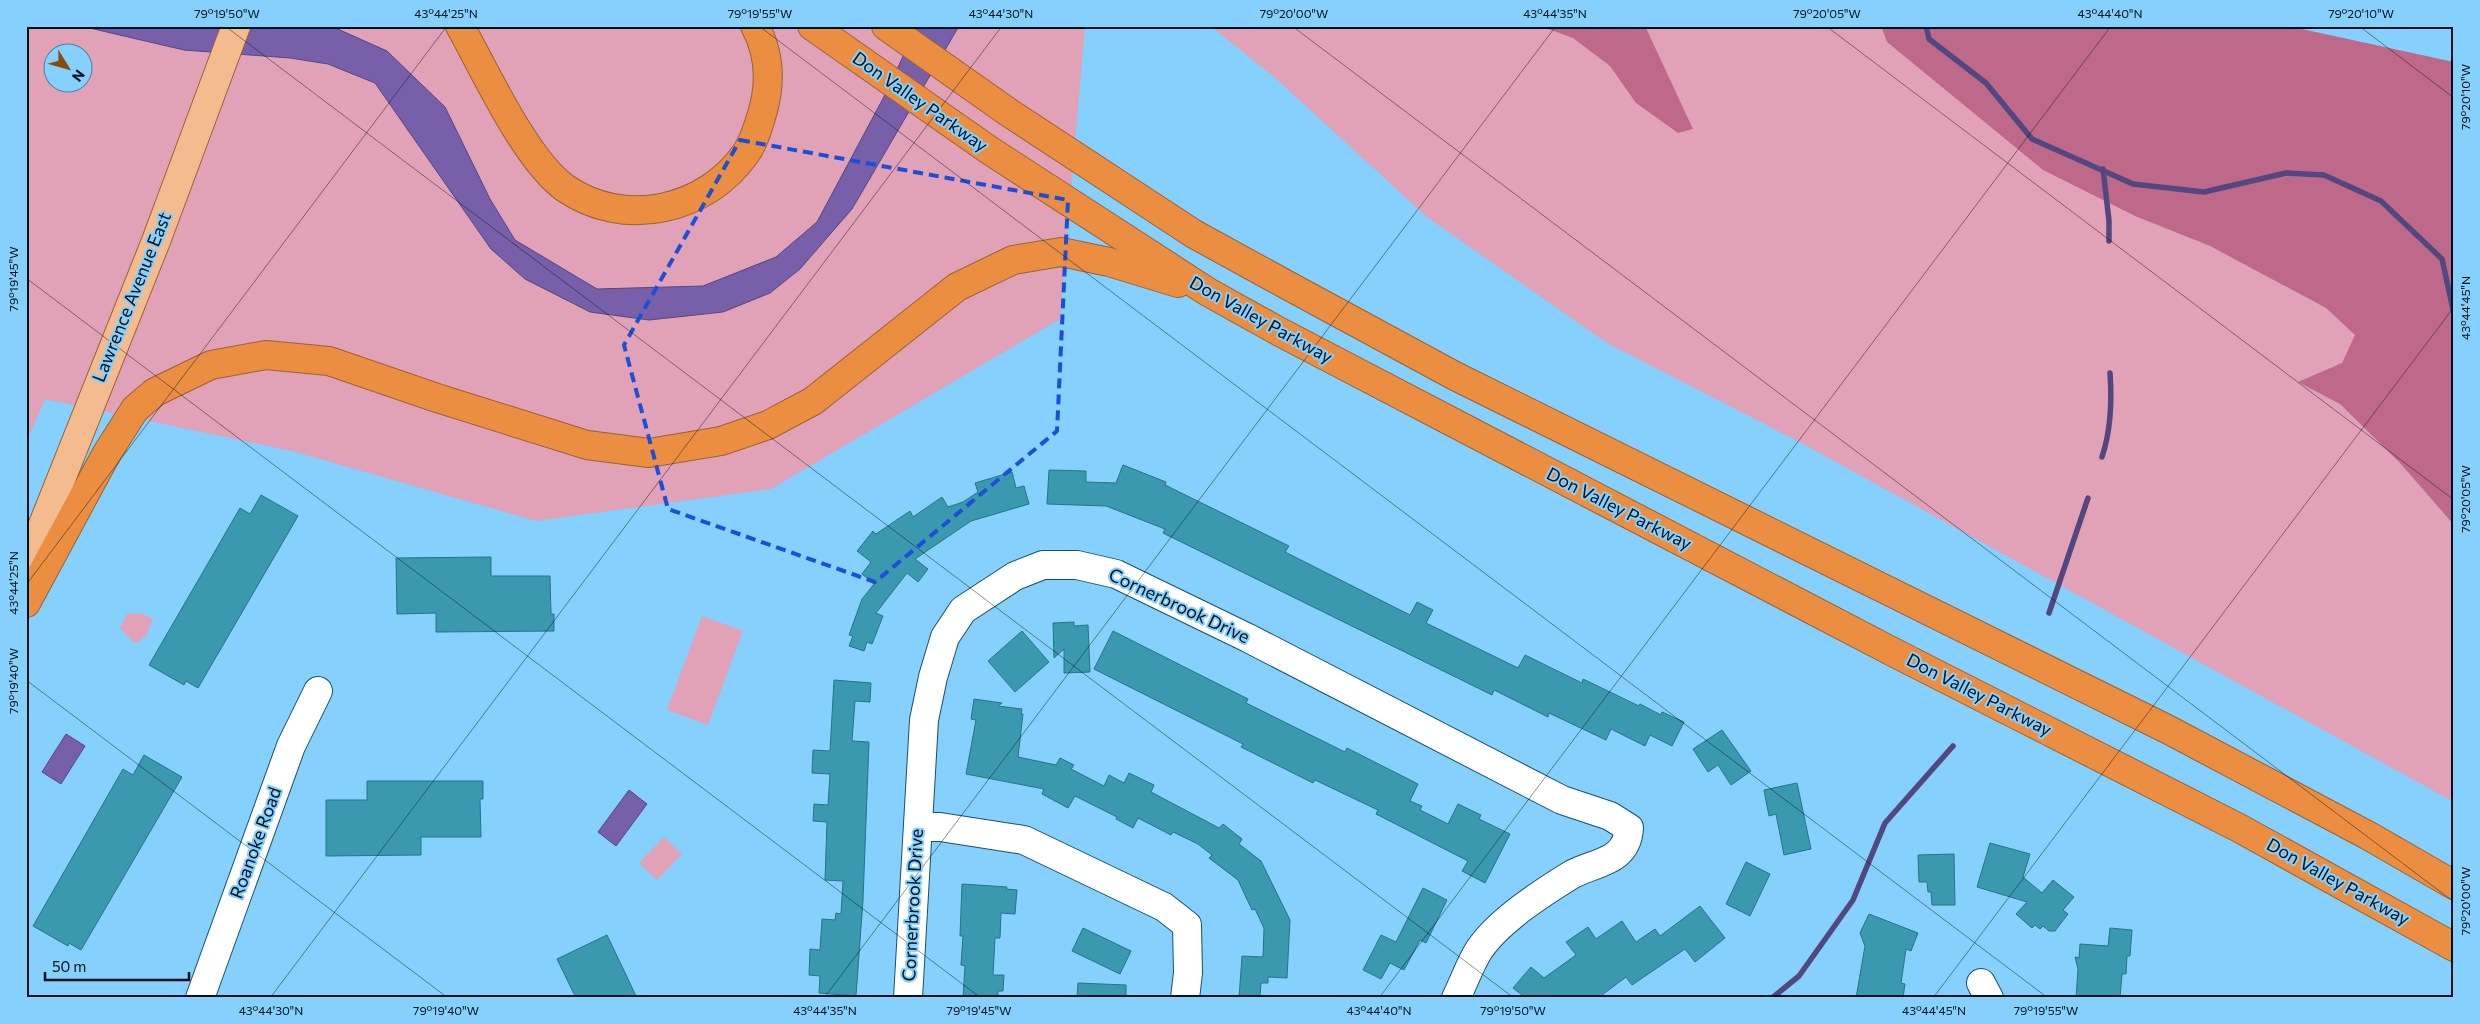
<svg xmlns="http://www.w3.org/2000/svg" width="2480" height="1024" viewBox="0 0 2480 1024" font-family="Commissioner,sans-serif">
	<rect width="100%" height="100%" fill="#85d0fd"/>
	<g fill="#e1a1b7" fill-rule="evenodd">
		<path d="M 26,26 L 1085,26 L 1060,319 L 771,489 L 536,521 L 292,451 L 45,399 L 26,443 ZM 52,52 L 82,52 L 82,82 L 52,82 Z"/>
		<path d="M 1205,26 L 1881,26 L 1888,43 L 2135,215 L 2210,246 L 2326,308 L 2337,319 L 2358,331 L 2351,364 L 2298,382 L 2340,404 L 2400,463 L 2454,525 L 2454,802 L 1805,445 L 1607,343 L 1427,217 L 1273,76 L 1214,29 Z"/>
		<path d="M 141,613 L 153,619 L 145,638 L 143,637 L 139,643 L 132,641 L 120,628 L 127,614 Z"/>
		<path d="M 702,616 L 743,631 L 708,725 L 667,710 Z"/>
		<path d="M 664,837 L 682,854 L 657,880 L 639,863 Z"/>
	</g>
	<g fill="#bf698a">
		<path d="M 1540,26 L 1645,26 L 1693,129 L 1678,133 L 1636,103 L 1610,66 L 1573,38 Z"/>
		<path d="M 1881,26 L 2288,26 L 2454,62 L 2454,525 L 2400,463 L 2340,404 L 2298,382 L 2342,363 L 2355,335 L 2326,308 L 2210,246 L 2135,216 L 2043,170 L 1887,42 Z"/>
	</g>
	<g fill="#775faa" stroke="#534780">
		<path d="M 81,26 L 331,26 L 387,51 L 445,107 L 490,199 L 515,240 L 597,289 L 703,286 L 776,257 L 817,222 L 887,91 L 917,26 L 959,26 L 852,209 L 800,269 L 770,293 L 723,312 L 649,320 L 590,312 L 525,279 L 491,249 L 375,83 L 328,64 L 290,58 L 184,50 Z"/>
		<path d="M 66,734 L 85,746 L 61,784 L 42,772 Z"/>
		<path d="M 629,790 L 647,804 L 616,846 L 598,832 Z"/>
	</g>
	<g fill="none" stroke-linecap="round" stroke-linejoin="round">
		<g stroke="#534780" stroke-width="5.5">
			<path d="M 1926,26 L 1929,39 L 1986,83 L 2032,139 L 2133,184 L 2204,192 L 2286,173 L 2324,175 L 2381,201 L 2442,259 L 2454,314"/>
			<path d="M 2103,169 L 2109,221 L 2109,241"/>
			<path d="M 2102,457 C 2111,430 2112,401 2110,373"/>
			<path d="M 2049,613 L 2088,498"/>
			<path d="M 1772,998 L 1799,976 L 1853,900 L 1885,823 L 1953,746"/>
		</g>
	</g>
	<g fill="#3a98af" stroke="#277486">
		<path d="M 1123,465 L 1166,482 L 1165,485 L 1289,546 L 1285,552 L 1410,615 L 1417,602 L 1433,610 L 1426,623 L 1518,668 L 1525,655 L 1582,683 L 1583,679 L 1639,706 L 1640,704 L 1661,715 L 1662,712 L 1684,722 L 1672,746 L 1650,735 L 1645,746 L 1611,729 L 1606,740 L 1549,713 L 1548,717 L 1494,690 L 1492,695 L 1163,533 L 1165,529 L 1106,506 L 1047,504 L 1049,470 L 1086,471 L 1086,482 L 1116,483 Z"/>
		<path d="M 1012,472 L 1016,488 L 1024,486 L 1029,504 L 971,521 L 915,559 L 928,569 L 918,582 L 907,573 L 876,613 L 883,616 L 872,644 L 867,642 L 864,651 L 849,646 L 853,636 L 849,635 L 862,599 L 874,584 L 862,574 L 871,562 L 857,551 L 873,531 L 876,534 L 910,511 L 913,517 L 942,497 L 948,507 L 963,502 L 978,492 L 975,483 Z"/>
		<path d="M 261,495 L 298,516 L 198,688 L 186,681 L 184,685 L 149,665 L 240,508 L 250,514 Z"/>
		<path d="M 491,557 L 491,576 L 550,576 L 551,614 L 554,614 L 554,631 L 436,632 L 436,613 L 397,614 L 396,558 Z"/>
		<path d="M 1074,622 L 1074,626 L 1088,625 L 1090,672 L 1064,673 L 1064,649 L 1054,658 L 1053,623 Z"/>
		<path d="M 1022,631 L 1049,662 L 1015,692 L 988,661 Z"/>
		<path d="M 1113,631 L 1248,699 L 1246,703 L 1345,752 L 1347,748 L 1418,784 L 1410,801 L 1422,806 L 1420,810 L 1448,824 L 1458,804 L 1481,815 L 1479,819 L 1510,834 L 1485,883 L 1462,871 L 1468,861 L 1376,814 L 1378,810 L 1315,780 L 1313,783 L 1241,747 L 1243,744 L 1094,669 Z"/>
		<path d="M 834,680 L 871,683 L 870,702 L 855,701 L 852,741 L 869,742 L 863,900 L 856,996 L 819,993 L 820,976 L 809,975 L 810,949 L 820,950 L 822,919 L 835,920 L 836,913 L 841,914 L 843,881 L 825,880 L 827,822 L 813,821 L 814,804 L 828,805 L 830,774 L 812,773 L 813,750 L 830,751 Z"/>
		<path d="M 974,699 L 1002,703 L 998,706 L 1022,709 L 1021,714 L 1023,714 L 1018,757 L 1056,765 L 1060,758 L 1074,765 L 1071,769 L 1104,786 L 1109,775 L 1124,783 L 1129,773 L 1154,785 L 1151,792 L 1219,828 L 1223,824 L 1242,839 L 1239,844 L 1261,861 L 1290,920 L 1287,978 L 1268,977 L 1268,983 L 1261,983 L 1260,998 L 1239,998 L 1242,956 L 1263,957 L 1264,928 L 1255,909 L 1252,910 L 1238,880 L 1209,858 L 1212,855 L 1198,844 L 1173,832 L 1171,835 L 1138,818 L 1133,828 L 1116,819 L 1117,817 L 1075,796 L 1068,808 L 1042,794 L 1044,789 L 966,774 L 976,720 L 971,719 Z"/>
		<path d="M 1722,730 L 1751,771 L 1731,785 L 1718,765 L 1708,772 L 1693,749 Z"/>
		<path d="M 144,755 L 182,777 L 81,950 L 69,943 L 68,946 L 33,926 L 123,769 L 133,775 Z"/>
		<path d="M 367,781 L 483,781 L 483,799 L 480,799 L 481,837 L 421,837 L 421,855 L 326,856 L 326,800 L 367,800 Z"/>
		<path d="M 1797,783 L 1811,849 L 1784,855 L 1776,814 L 1769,816 L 1764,790 Z"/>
		<path d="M 1990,843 L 2030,854 L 2023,877 L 2042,893 L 2053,880 L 2074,897 L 2063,910 L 2068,914 L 2055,931 L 2049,931 L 2043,926 L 2040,929 L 2035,925 L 2032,928 L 2016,914 L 2027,902 L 1977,887 Z"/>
		<path d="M 1954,854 L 1955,905 L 1932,905 L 1931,892 L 1928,892 L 1927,882 L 1919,882 L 1918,855 Z"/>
		<path d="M 1746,862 L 1770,874 L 1750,916 L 1726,904 Z"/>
		<path d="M 962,884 L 1007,887 L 1006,889 L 1017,890 L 1015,914 L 1001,913 L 1000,938 L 995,938 L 993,975 L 1004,975 L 1003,991 L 998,991 L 998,998 L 963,998 L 965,966 L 961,965 L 963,936 L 960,936 Z"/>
		<path d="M 1423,888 L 1447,900 L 1426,943 L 1420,940 L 1404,970 L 1390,963 L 1381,979 L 1363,970 L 1381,935 L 1396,942 Z"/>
		<path d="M 1700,906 L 1725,938 L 1695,962 L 1685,949 L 1632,985 L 1626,977 L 1598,998 L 1526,998 L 1513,988 L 1531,967 L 1544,978 L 1576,955 L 1566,942 L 1588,927 L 1596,939 L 1622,921 L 1636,942 L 1655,929 L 1660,936 Z"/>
		<path d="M 1869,914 L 1918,933 L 1911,951 L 1906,949 L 1901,983 L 1905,984 L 1903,998 L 1856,998 L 1865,946 L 1860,933 Z"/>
		<path d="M 1083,928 L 1131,951 L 1120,974 L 1072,951 Z"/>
		<path d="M 2110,928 L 2132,930 L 2130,956 L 2127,956 L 2126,974 L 2122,974 L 2120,998 L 2076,998 L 2078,969 L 2075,957 L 2079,958 L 2080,944 L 2108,946 Z"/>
		<path d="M 607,935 L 637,998 L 576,998 L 557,959 Z"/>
		<path d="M 1078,983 L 1126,985 L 1126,998 L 1077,998 Z"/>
	</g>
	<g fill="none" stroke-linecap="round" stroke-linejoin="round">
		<g stroke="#155170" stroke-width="30">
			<g id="minor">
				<path d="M 918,827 L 940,827 L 1024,840 L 1164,907 L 1187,925 L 1188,973 L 1185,998"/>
				<path d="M 1981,983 L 1989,998"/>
				<path d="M 200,998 L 291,746 L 318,691"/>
				<path d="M 908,998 L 924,720 L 933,677 L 945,637 L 963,610 L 1015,576 L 1043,565 L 1077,565 L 1116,574 L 1248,638 L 1562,800 L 1610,816 L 1629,828 C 1627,863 1594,862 1571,875 C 1542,893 1498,921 1479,950 C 1470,964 1464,982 1456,998"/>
			</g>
		</g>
		<g stroke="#996235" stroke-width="30">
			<path id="major" d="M 26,567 L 156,241 L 236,26"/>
		</g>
		<g stroke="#996235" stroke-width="30">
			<g id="highway">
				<path d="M 460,26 C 485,71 525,159 565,188 C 624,229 706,211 746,153 C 754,142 758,127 762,114 C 771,84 770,54 755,26"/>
				<path d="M 812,26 L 989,150 L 1208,292 L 1278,331 L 1891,651 L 2239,828 L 2454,947"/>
				<path d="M 886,26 L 1008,112 L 1194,234 L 1287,285 L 1455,376 L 2169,730 L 2369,836 L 2454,885"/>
				<path d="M 26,603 L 107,453 L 135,409 L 155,392 L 211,365 L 266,355 L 329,361 L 437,398 L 587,445 L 649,453 L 721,441 L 768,425 L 813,401 L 957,287 L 1013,260 L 1061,252 L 1109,262 L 1178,283"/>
			</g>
		</g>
		<use href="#minor" stroke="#fff" stroke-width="28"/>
		<use href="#major" stroke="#f3bb8e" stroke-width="28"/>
		<use href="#highway" stroke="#eb8e42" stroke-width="28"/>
	</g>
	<path fill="none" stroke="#1d4ed8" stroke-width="4" stroke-dasharray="10 6" stroke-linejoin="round" d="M 740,140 L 1068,200 L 1057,431 L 875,582 L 668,509 L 624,345 Z"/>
	<path fill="none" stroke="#00101d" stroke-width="1" stroke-opacity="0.45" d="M 225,26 L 1514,998M 759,26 L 2048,998M 1292,26 L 2454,902M 1826,26 L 2454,500M 2359,26 L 2454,98M 26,278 L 981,998M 26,585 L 447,26M 26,680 L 448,998M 270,998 L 1002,26M 824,998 L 1556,26M 1379,998 L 2111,26M 1933,998 L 2454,307"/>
	<g text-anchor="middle" stroke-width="4" stroke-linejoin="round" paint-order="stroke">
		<g font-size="18" fill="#00101d" stroke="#85d0fd">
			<text transform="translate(920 102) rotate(35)" y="6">Don Valley Parkway</text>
			<text transform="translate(132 297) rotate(-68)" y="6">Lawrence Avenue East</text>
			<text transform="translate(1261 320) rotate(29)" y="6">Don Valley Parkway</text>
			<text transform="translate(1619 509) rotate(27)" y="6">Don Valley Parkway</text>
			<text transform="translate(1179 606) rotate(25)" y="6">Cornerbrook Drive</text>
			<text transform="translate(1979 695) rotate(27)" y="6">Don Valley Parkway</text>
			<text transform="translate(256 843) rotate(-70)" y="6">Roanoke Road</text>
			<text transform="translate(2338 882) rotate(29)" y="6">Don Valley Parkway</text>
			<text transform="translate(913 905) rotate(-87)" y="6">Cornerbrook Drive</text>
		</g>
	</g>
	<rect width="2480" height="1024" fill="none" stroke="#85d0fd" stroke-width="55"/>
	<g transform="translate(68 68) rotate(127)"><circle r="24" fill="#85d0fd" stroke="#5083a3"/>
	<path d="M0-4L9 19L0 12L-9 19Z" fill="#8a4b11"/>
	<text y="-8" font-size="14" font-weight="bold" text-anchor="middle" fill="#00101d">N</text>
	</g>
	<path d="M45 972v8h144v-8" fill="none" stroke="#00101d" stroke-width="2.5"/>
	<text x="52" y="972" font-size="15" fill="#00101d" stroke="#85d0fd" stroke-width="4" paint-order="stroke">50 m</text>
	<rect x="28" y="28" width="2424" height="968" fill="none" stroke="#00101d" stroke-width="2"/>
	<g font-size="12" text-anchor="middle" fill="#00101d">
		<text x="227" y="18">79°19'50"W</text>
		<text x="446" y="18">43°44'25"N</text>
		<text x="760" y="18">79°19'55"W</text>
		<text x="1001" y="18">43°44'30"N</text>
		<text x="1294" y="18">79°20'00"W</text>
		<text x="1555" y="18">43°44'35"N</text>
		<text x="1827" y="18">79°20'05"W</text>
		<text x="2110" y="18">43°44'40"N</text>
		<text x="2361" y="18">79°20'10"W</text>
		<text transform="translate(2466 97) rotate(-90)" y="4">79°20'10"W</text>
		<text transform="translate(14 279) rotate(-90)" y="4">79°19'45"W</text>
		<text transform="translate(2466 308) rotate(-90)" y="4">43°44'45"N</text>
		<text transform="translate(2466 499) rotate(-90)" y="4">79°20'05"W</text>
		<text transform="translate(14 583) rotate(-90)" y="4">43°44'25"N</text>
		<text transform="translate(14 681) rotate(-90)" y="4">79°19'40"W</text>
		<text transform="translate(2466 901) rotate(-90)" y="4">79°20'00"W</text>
		<text x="271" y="1015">43°44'30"N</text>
		<text x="446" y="1015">79°19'40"W</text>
		<text x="825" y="1015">43°44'35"N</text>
		<text x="979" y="1015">79°19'45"W</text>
		<text x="1379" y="1015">43°44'40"N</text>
		<text x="1513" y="1015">79°19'50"W</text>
		<text x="1934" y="1015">43°44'45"N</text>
		<text x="2046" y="1015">79°19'55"W</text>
	</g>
</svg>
